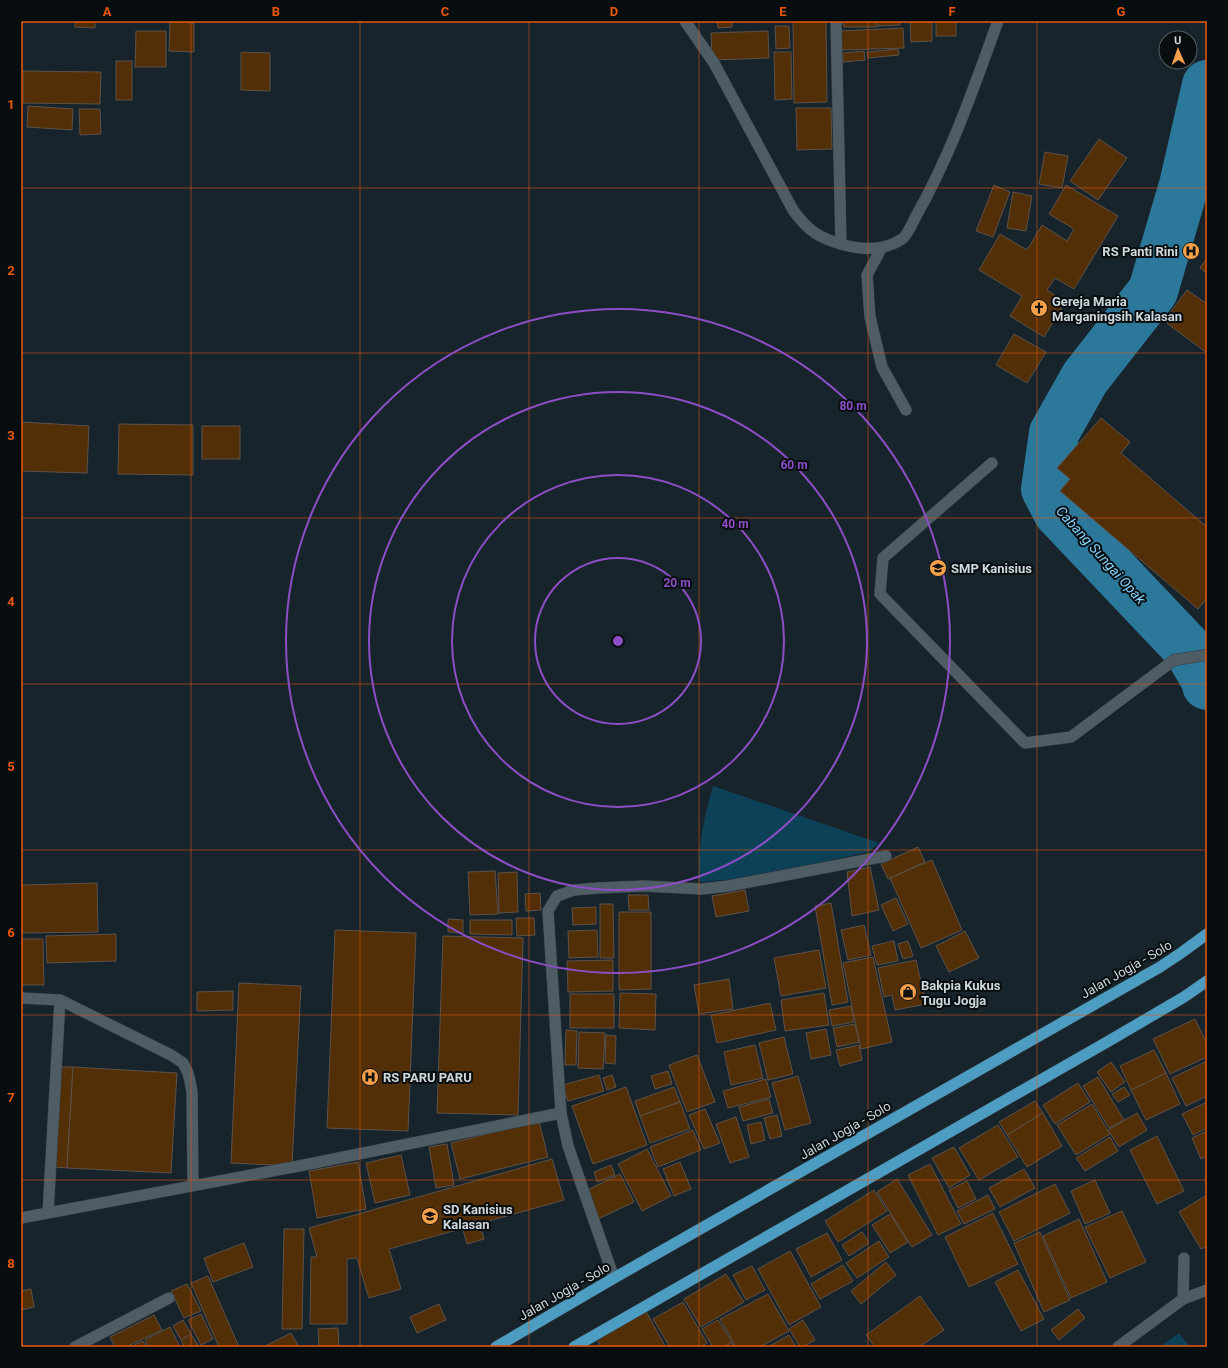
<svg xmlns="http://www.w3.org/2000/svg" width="1228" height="1368" viewBox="0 0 1228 1368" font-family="Roboto,sans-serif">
	<rect width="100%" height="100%" fill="#18242b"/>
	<g fill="#0d4158">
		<path d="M 713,786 L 879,843 L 869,852 L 808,865 L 732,879 L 704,882 L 699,881 C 697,848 704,818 713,786 Z"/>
		<path d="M 1179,1333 L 1190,1347 L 1160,1347 Z"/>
	</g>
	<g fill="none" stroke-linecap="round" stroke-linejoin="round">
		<path stroke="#2c789b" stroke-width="50" d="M 1207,85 L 1184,185 L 1153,291 L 1085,378 L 1054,433 L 1046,489 L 1058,512 L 1188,649 L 1206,680 L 1207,685"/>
	</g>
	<g fill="#532f08" stroke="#5d5148">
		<path d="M 75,21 L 95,21 L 95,28 L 75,27 Z"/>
		<path d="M 717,21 L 732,21 L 732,27 L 718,28 Z"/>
		<path d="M 793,21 L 826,21 L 827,102 L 794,103 Z"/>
		<path d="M 843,21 L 876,21 L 877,27 L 844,27 Z"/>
		<path d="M 878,21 L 900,21 L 900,25 L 878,26 Z"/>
		<path d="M 910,21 L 932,21 L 932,41 L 911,42 Z"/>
		<rect x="936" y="21" width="20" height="15"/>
		<path d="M 170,22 L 194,23 L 194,52 L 169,51 Z"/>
		<path d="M 775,26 L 789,26 L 790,48 L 776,49 Z"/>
		<path d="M 903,28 L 904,48 L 841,50 L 840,31 Z"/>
		<path d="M 136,31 L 166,31 L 166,67 L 135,67 Z"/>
		<path d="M 768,31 L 769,58 L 712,60 L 711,33 Z"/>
		<path d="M 898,49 L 899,55 L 868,58 L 867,52 Z"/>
		<path d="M 864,51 L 865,60 L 843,62 L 843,53 Z"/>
		<path d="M 241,52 L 270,53 L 270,91 L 241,90 Z"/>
		<path d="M 774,52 L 791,52 L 792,99 L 775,100 Z"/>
		<rect x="116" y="61" width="16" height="39"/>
		<path d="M 23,71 L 101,72 L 100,104 L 23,103 Z"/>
		<path d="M 28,106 L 73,109 L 72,130 L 27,127 Z"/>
		<path d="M 796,108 L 831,108 L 832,149 L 797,150 Z"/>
		<path d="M 79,109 L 100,109 L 101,134 L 80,135 Z"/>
		<path d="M 1099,139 L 1127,158 L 1098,200 L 1070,181 Z"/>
		<path d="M 1045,152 L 1068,156 L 1062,188 L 1039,184 Z"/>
		<path d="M 994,185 L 1010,192 L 993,237 L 976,231 Z"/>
		<path d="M 1066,185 L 1118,216 L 1074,289 L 1055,278 L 1047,290 L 1065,302 L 1044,337 L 1010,316 L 1022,296 L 979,270 L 1000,234 L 1027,250 L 1042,225 L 1067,241 L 1074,229 L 1049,214 Z"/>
		<path d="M 1013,192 L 1032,196 L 1026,231 L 1007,228 Z"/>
		<path d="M 1207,258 L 1207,273 L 1200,268 Z"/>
		<path d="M 1187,290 L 1207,304 L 1207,353 L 1164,321 Z"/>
		<path d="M 1014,334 L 1046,352 L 1027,383 L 996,365 Z"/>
		<path d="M 1101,418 L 1130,442 L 1121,453 L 1207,527 L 1207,598 L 1198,609 L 1060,491 L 1070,479 L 1057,468 Z"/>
		<path d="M 21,422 L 89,426 L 87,473 L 21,471 Z"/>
		<path d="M 119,424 L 193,425 L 193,475 L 118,474 Z"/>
		<rect x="202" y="426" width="38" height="33"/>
		<path d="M 918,847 L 925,862 L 888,879 L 881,864 Z"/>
		<path d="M 932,860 L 962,930 L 921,948 L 890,878 Z"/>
		<path d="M 870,867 L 879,910 L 852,916 L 847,872 Z"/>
		<path d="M 495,871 L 498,914 L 470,915 L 468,872 Z"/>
		<path d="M 517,872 L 518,912 L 499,913 L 498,873 Z"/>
		<path d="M 97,883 L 98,932 L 21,933 L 21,885 Z"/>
		<path d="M 745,890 L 749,911 L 716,917 L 712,896 Z"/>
		<path d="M 540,893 L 541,910 L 526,911 L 525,894 Z"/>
		<path d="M 628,895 L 648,895 L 649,910 L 629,910 Z"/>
		<path d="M 896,898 L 908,924 L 893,931 L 881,905 Z"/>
		<path d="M 831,903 L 848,1002 L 832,1005 L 815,906 Z"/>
		<path d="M 600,904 L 613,904 L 614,958 L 600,958 Z"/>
		<path d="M 596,907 L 596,924 L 573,925 L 572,908 Z"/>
		<path d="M 619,912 L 651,912 L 651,989 L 619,990 Z"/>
		<path d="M 516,918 L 534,918 L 535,935 L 517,936 Z"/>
		<path d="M 448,919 L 463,920 L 463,933 L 448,932 Z"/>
		<path d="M 470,920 L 512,920 L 512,935 L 470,934 Z"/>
		<path d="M 864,925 L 871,955 L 848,960 L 841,930 Z"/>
		<path d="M 335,930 L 416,933 L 408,1131 L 327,1128 Z"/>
		<path d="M 597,930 L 598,957 L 569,958 L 568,931 Z"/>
		<path d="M 965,931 L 979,958 L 949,972 L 936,946 Z"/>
		<path d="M 116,934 L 116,961 L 47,963 L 46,936 Z"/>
		<path d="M 443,936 L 523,938 L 518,1115 L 437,1113 Z"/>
		<path d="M 21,939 L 43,939 L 44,985 L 21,985 Z"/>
		<path d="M 894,941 L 898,961 L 877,965 L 872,946 Z"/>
		<path d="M 908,941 L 913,956 L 903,959 L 898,944 Z"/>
		<path d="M 819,950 L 826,988 L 781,996 L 774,958 Z"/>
		<path d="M 873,957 L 892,1042 L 861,1049 L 843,963 Z"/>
		<path d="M 613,960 L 613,991 L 568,992 L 567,961 Z"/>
		<path d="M 916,960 L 926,1004 L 895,1010 L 892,995 L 884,997 L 878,968 Z"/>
		<path d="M 729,979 L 733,1009 L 699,1014 L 694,985 Z"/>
		<path d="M 239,983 L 301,986 L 292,1166 L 231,1163 Z"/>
		<path d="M 233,991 L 233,1010 L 197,1011 L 197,992 Z"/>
		<path d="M 620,993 L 656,994 L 655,1030 L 619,1028 Z"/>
		<path d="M 824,993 L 829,1025 L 785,1031 L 781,1000 Z"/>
		<rect x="570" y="994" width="44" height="34"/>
		<path d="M 770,1003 L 776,1030 L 717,1043 L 711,1015 Z"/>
		<path d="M 851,1006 L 854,1022 L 832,1026 L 829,1010 Z"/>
		<path d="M 1195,1019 L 1207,1044 L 1207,1057 L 1170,1074 L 1153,1039 Z"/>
		<path d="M 855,1024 L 859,1042 L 837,1047 L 833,1028 Z"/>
		<path d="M 826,1029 L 831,1055 L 811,1059 L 806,1033 Z"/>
		<path d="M 566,1030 L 577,1031 L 576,1065 L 565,1065 Z"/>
		<path d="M 579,1032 L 605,1033 L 603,1069 L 578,1068 Z"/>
		<path d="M 606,1035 L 616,1036 L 615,1064 L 605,1063 Z"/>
		<path d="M 784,1037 L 793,1074 L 768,1080 L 759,1043 Z"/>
		<path d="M 755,1045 L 763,1078 L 731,1085 L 724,1052 Z"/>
		<path d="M 859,1045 L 862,1060 L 840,1066 L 836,1050 Z"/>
		<path d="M 1154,1050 L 1166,1073 L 1131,1090 L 1120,1066 Z"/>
		<path d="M 697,1055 L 715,1102 L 687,1112 L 669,1065 Z"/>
		<path d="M 1207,1061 L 1207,1096 L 1186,1106 L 1172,1078 Z"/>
		<path d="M 1111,1062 L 1125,1082 L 1111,1092 L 1097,1072 Z"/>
		<path d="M 60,1067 L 73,1067 L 67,1168 L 55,1167 Z"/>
		<path d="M 73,1067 L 177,1073 L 171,1173 L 67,1168 Z"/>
		<path d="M 668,1071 L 672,1084 L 655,1089 L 651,1076 Z"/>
		<path d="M 1166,1073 L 1180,1104 L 1146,1120 L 1131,1090 Z"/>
		<path d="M 599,1075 L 604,1091 L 568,1101 L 563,1085 Z"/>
		<path d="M 612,1075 L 616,1087 L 607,1090 L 603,1078 Z"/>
		<path d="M 798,1076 L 811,1123 L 785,1130 L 772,1083 Z"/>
		<path d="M 1098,1077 L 1124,1120 L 1109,1128 L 1083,1086 Z"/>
		<path d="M 766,1079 L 771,1097 L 728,1108 L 723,1091 Z"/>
		<path d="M 1078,1083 L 1090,1102 L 1055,1124 L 1043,1105 Z"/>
		<path d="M 626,1087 L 647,1145 L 593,1164 L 572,1106 Z"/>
		<path d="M 674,1087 L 680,1102 L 640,1116 L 635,1101 Z"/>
		<path d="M 1124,1087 L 1130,1095 L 1118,1102 L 1112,1094 Z"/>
		<path d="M 769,1099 L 773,1113 L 743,1121 L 739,1107 Z"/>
		<path d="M 1035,1101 L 1043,1113 L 1007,1135 L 999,1122 Z"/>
		<path d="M 680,1102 L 690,1129 L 650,1143 L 640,1116 Z"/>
		<path d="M 1207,1102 L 1207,1128 L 1193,1135 L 1182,1114 Z"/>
		<path d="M 1092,1104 L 1110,1134 L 1076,1155 L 1057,1125 Z"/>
		<path d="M 705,1109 L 720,1143 L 704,1149 L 689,1115 Z"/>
		<path d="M 1043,1113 L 1062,1146 L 1027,1167 L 1007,1135 Z"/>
		<path d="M 1137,1113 L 1147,1130 L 1119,1147 L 1108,1130 Z"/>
		<path d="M 777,1115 L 782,1136 L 770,1139 L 764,1118 Z"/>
		<path d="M 736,1117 L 749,1157 L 730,1163 L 716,1124 Z"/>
		<path d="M 539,1121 L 548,1157 L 460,1179 L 451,1143 Z"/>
		<path d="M 761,1122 L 765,1140 L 751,1144 L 747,1125 Z"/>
		<path d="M 998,1125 L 1018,1157 L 979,1180 L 959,1148 Z"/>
		<path d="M 693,1130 L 701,1150 L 658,1167 L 650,1147 Z"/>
		<path d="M 1207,1131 L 1207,1156 L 1201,1159 L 1192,1138 Z"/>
		<path d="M 1157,1136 L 1184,1191 L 1157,1204 L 1130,1150 Z"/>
		<path d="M 1110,1137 L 1118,1151 L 1085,1171 L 1076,1158 Z"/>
		<path d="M 447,1144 L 454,1185 L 436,1188 L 429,1147 Z"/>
		<path d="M 954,1147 L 970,1175 L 949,1188 L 932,1158 Z"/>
		<path d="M 647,1149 L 671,1196 L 642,1211 L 618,1164 Z"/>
		<path d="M 401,1155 L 410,1195 L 375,1203 L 366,1163 Z"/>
		<path d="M 552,1159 L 564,1200 L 389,1249 L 401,1289 L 369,1298 L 357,1258 L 347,1259 L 347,1324 L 310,1324 L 311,1257 L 317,1257 L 309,1228 Z"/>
		<path d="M 358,1162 L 366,1209 L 317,1218 L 309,1171 Z"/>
		<path d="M 680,1162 L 691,1189 L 674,1196 L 663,1169 Z"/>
		<path d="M 930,1164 L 961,1224 L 938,1235 L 908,1175 Z"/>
		<path d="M 611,1165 L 615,1175 L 597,1182 L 594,1172 Z"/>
		<path d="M 1024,1169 L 1035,1188 L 1000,1207 L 989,1188 Z"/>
		<path d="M 620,1174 L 634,1202 L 598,1219 L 585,1191 Z"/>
		<path d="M 897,1179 L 932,1235 L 912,1247 L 877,1192 Z"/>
		<path d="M 1095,1180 L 1110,1213 L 1085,1224 L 1071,1191 Z"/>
		<path d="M 967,1181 L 976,1199 L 958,1208 L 949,1190 Z"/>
		<path d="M 1055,1184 L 1070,1213 L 1014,1241 L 999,1212 Z"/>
		<path d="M 874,1190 L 887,1211 L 838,1242 L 825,1221 Z"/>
		<path d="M 988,1195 L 995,1209 L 964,1224 L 957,1211 Z"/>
		<path d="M 1207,1195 L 1207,1246 L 1201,1249 L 1179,1212 Z"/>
		<path d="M 1122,1211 L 1146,1262 L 1110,1278 L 1085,1227 Z"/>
		<path d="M 993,1213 L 1018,1264 L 969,1287 L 945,1237 Z"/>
		<path d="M 890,1214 L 908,1242 L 890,1253 L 872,1225 Z"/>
		<path d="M 1079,1219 L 1107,1282 L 1071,1298 L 1043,1236 Z"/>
		<path d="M 480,1225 L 484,1239 L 467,1244 L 463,1230 Z"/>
		<path d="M 284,1229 L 304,1229 L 302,1329 L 282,1329 Z"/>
		<path d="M 862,1232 L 869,1243 L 849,1256 L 842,1245 Z"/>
		<path d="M 1040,1232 L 1070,1300 L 1044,1312 L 1014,1243 Z"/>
		<path d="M 827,1233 L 842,1260 L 811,1277 L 796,1249 Z"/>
		<path d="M 879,1241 L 889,1257 L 857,1278 L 846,1263 Z"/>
		<path d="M 244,1243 L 253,1267 L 213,1282 L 204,1258 Z"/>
		<path d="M 790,1251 L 821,1307 L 789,1325 L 758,1269 Z"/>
		<path d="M 886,1262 L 896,1275 L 861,1304 L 851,1291 Z"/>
		<path d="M 843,1265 L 853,1281 L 820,1299 L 811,1284 Z"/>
		<path d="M 752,1266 L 765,1290 L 746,1300 L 733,1275 Z"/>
		<path d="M 1018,1270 L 1044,1319 L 1021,1331 L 995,1282 Z"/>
		<path d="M 726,1274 L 744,1302 L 701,1327 L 684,1299 Z"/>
		<path d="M 208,1276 L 239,1347 L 219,1347 L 191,1283 Z"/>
		<path d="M 187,1284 L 201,1311 L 184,1318 L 171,1291 Z"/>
		<path d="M 31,1289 L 34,1307 L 21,1310 L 21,1291 Z"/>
		<path d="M 768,1294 L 789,1331 L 760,1347 L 736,1347 L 720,1319 Z"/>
		<path d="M 920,1296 L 944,1330 L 919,1347 L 875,1347 L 866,1335 Z"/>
		<path d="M 683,1302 L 707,1343 L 700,1347 L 670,1347 L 653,1319 Z"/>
		<path d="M 439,1304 L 446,1320 L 417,1333 L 410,1317 Z"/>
		<path d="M 1078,1309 L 1085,1318 L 1059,1340 L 1051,1330 Z"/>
		<path d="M 646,1311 L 665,1346 L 662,1347 L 601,1347 L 596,1337 Z"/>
		<path d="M 201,1314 L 213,1339 L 201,1345 L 188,1320 Z"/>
		<path d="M 154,1315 L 162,1330 L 126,1347 L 115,1347 L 110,1337 Z"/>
		<path d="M 183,1320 L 191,1334 L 181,1340 L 173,1326 Z"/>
		<path d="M 718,1320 L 732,1342 L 724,1347 L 713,1347 L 702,1329 Z"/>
		<path d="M 803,1320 L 815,1340 L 803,1347 L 800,1347 L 789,1329 Z"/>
		<path d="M 170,1327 L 180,1347 L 148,1347 L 145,1340 Z"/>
		<path d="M 338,1328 L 339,1347 L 319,1347 L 318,1329 Z"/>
		<path d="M 291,1333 L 299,1347 L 263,1347 Z"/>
		<path d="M 191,1334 L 199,1347 L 184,1347 L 181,1340 Z"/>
		<path d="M 789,1335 L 796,1347 L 768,1347 Z"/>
		<path d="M 143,1341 L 146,1347 L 130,1347 Z"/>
		<path d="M 732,1342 L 735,1347 L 724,1347 Z"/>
	</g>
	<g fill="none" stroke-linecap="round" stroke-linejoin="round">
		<g stroke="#343e44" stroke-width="12">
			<g id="service">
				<path d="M 881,249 L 867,275 L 870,317 L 882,367 L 906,410"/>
				<path d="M 992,463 L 883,558 L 880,594 L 1025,743 L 1071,737 L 1174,660 L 1207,655"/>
				<path d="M 21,998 L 60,1000 L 171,1055 L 183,1063 L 188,1073 L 190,1081 L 192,1092 L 193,1185"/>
				<path d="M 48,1213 L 60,1000"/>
				<path d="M 21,1218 L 304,1165 L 561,1113"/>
			</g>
		</g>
		<g stroke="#343e44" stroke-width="12">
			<g id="minor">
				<path d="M 685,21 L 714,63 L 793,210 C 808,231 819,238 844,245 C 863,250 884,251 902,239 C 907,236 913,222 916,216 C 951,155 974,87 998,21"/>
				<path d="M 836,21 L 841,244"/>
				<path d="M 614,1278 L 568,1146 L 561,1113 L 548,911 L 557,896 L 574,890 L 598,888 L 644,886 L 702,889 L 728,886 L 886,856"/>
				<path d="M 1183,1299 L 1184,1258"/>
				<path d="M 75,1347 L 169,1298"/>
				<path d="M 1118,1347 L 1183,1299 L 1207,1290"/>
			</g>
		</g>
		<g stroke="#343e44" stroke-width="12">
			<g id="trunk">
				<path d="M 496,1347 L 614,1278 L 1160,967 L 1181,953 L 1207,934"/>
				<path d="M 574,1347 L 1107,1042 L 1184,997 L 1207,981"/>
			</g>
		</g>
		<use href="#service" stroke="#4e5c63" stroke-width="11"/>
		<use href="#minor" stroke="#4e5c63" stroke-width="11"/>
		<use href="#trunk" stroke="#4d9dc3" stroke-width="11"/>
	</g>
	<path fill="none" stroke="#e8590c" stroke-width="1" stroke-opacity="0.55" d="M 191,21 L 191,1347M 360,21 L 360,1347M 529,21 L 529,1347M 699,21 L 699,1347M 868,21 L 868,1347M 1037,21 L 1037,1347M 21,188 L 1207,188M 21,353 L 1207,353M 21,518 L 1207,518M 21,684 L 1207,684M 21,850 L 1207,850M 21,1015 L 1207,1015M 21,1180 L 1207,1180"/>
	<g fill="none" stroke="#8c4ec5" stroke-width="2">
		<circle cx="618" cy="641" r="83"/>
		<circle cx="618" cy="641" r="166"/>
		<circle cx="618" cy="641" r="249"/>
		<circle cx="618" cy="641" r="332"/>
	</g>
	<defs>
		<g id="hospital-disc" transform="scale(0.9)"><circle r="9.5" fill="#f8a14a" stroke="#080d10"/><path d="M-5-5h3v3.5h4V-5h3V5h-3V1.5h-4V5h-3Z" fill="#111"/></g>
		<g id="church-disc" transform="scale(0.9)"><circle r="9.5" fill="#f8a14a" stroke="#080d10"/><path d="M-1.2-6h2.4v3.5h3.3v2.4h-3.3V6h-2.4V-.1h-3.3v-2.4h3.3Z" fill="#111"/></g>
		<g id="school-disc" transform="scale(0.9)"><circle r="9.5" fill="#f8a14a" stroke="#080d10"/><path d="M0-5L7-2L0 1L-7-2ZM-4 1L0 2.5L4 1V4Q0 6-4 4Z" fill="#111"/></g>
		<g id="shop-disc" transform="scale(0.9)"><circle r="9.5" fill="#f8a14a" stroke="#080d10"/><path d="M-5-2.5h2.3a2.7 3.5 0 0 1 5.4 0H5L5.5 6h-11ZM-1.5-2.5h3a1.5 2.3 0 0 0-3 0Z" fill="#111"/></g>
	</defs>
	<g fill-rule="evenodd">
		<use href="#hospital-disc" x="1191" y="251"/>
		<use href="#church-disc" x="1039" y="308"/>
		<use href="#school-disc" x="938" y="568"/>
		<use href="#shop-disc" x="908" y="992"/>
		<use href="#hospital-disc" x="370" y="1077"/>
		<use href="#school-disc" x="430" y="1216"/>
	</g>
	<g text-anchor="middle" stroke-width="4" stroke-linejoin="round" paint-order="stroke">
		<g font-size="13" font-weight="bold" fill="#cfd7dc" stroke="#080d10" text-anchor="start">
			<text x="1178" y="256" text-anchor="end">RS Panti Rini</text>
			<text x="1052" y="306">Gereja Maria<tspan x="1052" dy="15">Marganingsih Kalasan</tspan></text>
			<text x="951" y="573">SMP Kanisius</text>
			<text x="921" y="990">Bakpia Kukus<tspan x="921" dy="15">Tugu Jogja</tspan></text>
			<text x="383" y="1082">RS PARU PARU</text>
			<text x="443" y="1214">SD Kanisius<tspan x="443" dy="15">Kalasan</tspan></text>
		</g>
		<g font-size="13" fill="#cfd7dc" stroke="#080d10">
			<text transform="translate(1126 969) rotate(-30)" y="5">Jalan Jogja - Solo</text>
			<text transform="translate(845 1130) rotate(-30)" y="5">Jalan Jogja - Solo</text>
			<text transform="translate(564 1291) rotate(-30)" y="5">Jalan Jogja - Solo</text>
		</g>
		<g font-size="14" font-style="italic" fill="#83d2fb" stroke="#080d10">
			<text transform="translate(1101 555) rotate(48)" y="5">Cabang Sungai Opak</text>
		</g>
	</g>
	<circle cx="618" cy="641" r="6" fill="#8c4ec5" stroke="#080d10" stroke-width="2"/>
	<g font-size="12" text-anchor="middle" font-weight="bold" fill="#8c4ec5" stroke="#080d10" stroke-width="4" stroke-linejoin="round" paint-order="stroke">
		<text x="853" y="410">80 m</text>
		<text x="794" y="469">60 m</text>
		<text x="735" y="528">40 m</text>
		<text x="677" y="587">20 m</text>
	</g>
	<rect width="1228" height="1368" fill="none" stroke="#080d10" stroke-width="44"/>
	<g transform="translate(1178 50) rotate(358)"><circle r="19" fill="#080d10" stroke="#585e62"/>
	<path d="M0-3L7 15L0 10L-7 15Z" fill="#f8a14a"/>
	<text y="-6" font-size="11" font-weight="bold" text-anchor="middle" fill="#cfd7dc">U</text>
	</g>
	<rect x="22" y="22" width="1184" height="1324" fill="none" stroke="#e8590c" stroke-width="1.5"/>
	<g font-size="13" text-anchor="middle" font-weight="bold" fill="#e8590c">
		<text x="107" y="16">A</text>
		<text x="276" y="16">B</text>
		<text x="445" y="16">C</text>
		<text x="614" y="16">D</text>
		<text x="783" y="16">E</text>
		<text x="952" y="16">F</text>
		<text x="1121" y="16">G</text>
		<text x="11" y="109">1</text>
		<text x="11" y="275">2</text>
		<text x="11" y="440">3</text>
		<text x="11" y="606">4</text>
		<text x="11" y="771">5</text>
		<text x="11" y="937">6</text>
		<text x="11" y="1102">7</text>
		<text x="11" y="1268">8</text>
	</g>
</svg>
